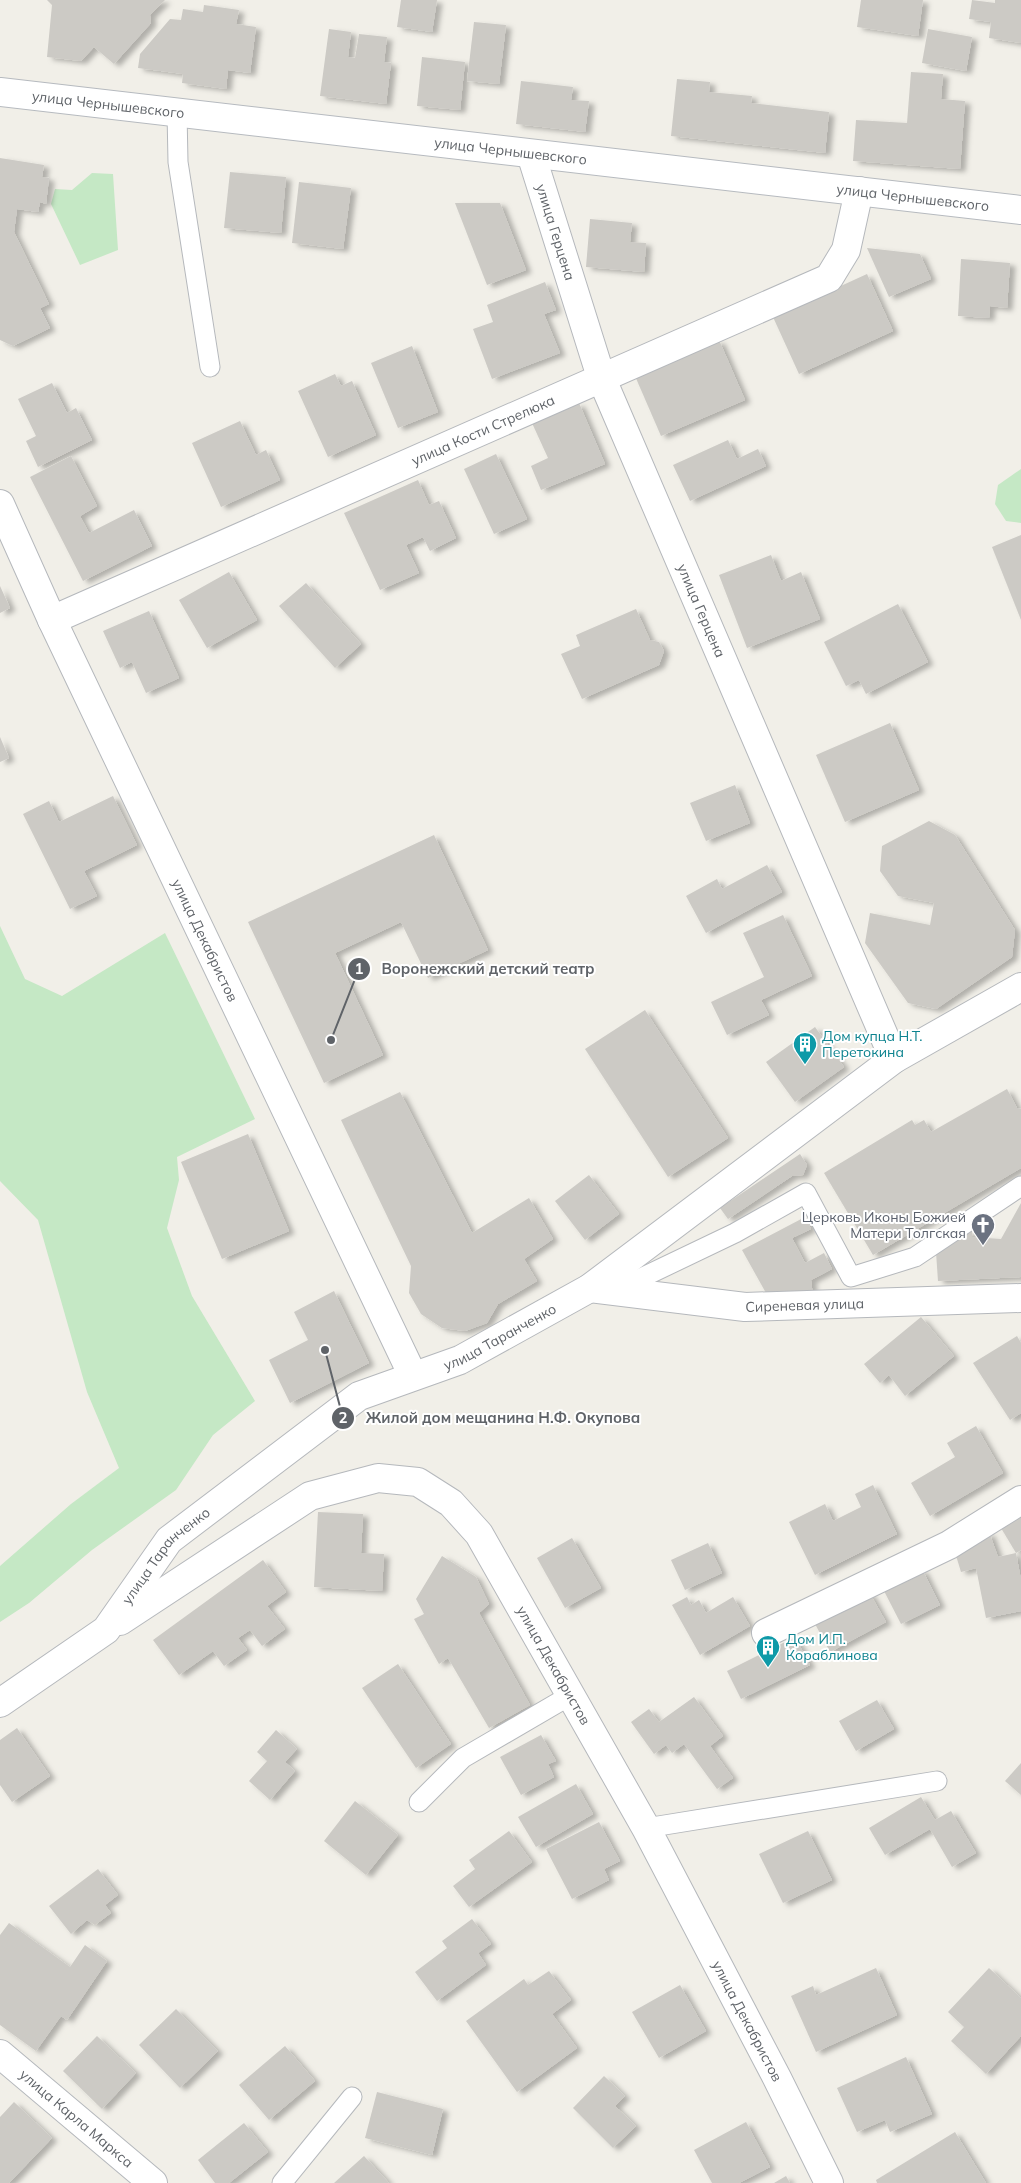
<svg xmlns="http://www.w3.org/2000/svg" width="1021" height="2183" viewBox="0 0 1021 2183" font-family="Mulish,sans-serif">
	<defs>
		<filter id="shadow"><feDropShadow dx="5.5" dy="3" stdDeviation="2.5" flood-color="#0004"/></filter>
	</defs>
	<rect width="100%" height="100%" fill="#f1efe8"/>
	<g fill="#c5e8c5">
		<path d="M 92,173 L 113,174 L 118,250 L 80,265 L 51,204 L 55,189 L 72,190 Z"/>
		<path d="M 1021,469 L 1021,523 L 1006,521 L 995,504 L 998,485 Z"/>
		<path d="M 0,926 L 25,979 L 62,996 L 165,933 L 255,1119 L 177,1157 L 179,1180 L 167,1228 L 192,1296 L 255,1401 L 213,1435 L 176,1490 L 92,1550 L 29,1603 L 0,1622 L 0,1566 L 71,1504 L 119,1468 L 87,1392 L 38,1220 L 0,1181 Z"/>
	</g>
	<g fill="#cccac5" filter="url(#shadow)">
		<path d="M 47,0 L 165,0 L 150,15 L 151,23 L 114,64 L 94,47 L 81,61 L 47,57 L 52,5 Z"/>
		<path d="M 401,0 L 437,0 L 432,32 L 397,27 Z"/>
		<path d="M 861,0 L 923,0 L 918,36 L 857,27 Z"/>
		<path d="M 972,0 L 995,3 L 995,0 L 1021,0 L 1021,43 L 989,38 L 991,22 L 969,19 Z"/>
		<path d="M 204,5 L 239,10 L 236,24 L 256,27 L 250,73 L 228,70 L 226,89 L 182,83 L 183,74 L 138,68 L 140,54 L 170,19 L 181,20 L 183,9 L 203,12 Z"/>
		<path d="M 474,22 L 506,25 L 499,84 L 467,81 Z"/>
		<path d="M 329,29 L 351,32 L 348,57 L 355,58 L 359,34 L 387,37 L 384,62 L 391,63 L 386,104 L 320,96 Z"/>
		<path d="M 928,29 L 972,37 L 966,71 L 922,63 Z"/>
		<path d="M 422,57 L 465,62 L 460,110 L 417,106 Z"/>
		<path d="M 911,72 L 943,74 L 941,99 L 965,101 L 960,169 L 853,161 L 856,120 L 907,123 Z"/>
		<path d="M 677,79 L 710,82 L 709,92 L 752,96 L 751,103 L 829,112 L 825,153 L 671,136 Z"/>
		<path d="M 521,81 L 573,87 L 571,100 L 589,101 L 585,132 L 516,124 Z"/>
		<path d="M 0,158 L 44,165 L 42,177 L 49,178 L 46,204 L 40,202 L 38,212 L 17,209 L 14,232 L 49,304 L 40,308 L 50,328 L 13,346 L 0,340 Z"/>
		<path d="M 230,172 L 286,177 L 281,233 L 224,228 Z"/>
		<path d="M 299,182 L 351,188 L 343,249 L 292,243 Z"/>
		<path d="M 455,203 L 500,203 L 526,270 L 487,285 Z"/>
		<path d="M 590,219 L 632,223 L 630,242 L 646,243 L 644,272 L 586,267 Z"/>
		<path d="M 867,248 L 920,254 L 931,279 L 889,297 Z"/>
		<path d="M 961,259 L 1010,263 L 1007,308 L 990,306 L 989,318 L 958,316 Z"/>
		<path d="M 867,274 L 893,331 L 799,374 L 773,317 Z"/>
		<path d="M 545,282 L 556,310 L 544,314 L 560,353 L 492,379 L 473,329 L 493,322 L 487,305 Z"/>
		<path d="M 719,340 L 745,400 L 661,436 L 635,376 Z"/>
		<path d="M 412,346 L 438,412 L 398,428 L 371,363 Z"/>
		<path d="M 335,374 L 341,386 L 352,381 L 376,435 L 328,457 L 298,391 Z"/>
		<path d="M 52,383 L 67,413 L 76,408 L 92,440 L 38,467 L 26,441 L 36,436 L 18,399 Z"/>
		<path d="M 579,403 L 605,464 L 541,490 L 531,466 L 548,458 L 532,423 Z"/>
		<path d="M 240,421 L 256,455 L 266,450 L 280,480 L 221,507 L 192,443 Z"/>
		<path d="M 728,440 L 737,459 L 758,449 L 766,466 L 690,501 L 673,465 Z"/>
		<path d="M 496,454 L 527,519 L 494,534 L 464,469 Z"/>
		<path d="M 71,456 L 97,506 L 80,516 L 89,533 L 134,510 L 152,546 L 83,581 L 30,477 Z"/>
		<path d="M 418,480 L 429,505 L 439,501 L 456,538 L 430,551 L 423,537 L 406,545 L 419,573 L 380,590 L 344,513 Z"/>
		<path d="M 1021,535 L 1021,620 L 992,547 Z"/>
		<path d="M 771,555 L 781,581 L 801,572 L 820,619 L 747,648 L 719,575 Z"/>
		<path d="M 229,572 L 257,620 L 207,648 L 179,600 Z"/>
		<path d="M 306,583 L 361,644 L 335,668 L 279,606 Z"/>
		<path d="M 0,586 L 10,608 L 0,613 Z"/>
		<path d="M 898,604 L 928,662 L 866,694 L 859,680 L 846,686 L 824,642 Z"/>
		<path d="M 636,609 L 650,640 L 659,642 L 664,651 L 659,665 L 582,699 L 561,654 L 580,646 L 576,635 Z"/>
		<path d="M 149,611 L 179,678 L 146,693 L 132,662 L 120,668 L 103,631 Z"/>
		<path d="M 890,723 L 919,790 L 845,822 L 816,755 Z"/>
		<path d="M 0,737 L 9,758 L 0,762 Z"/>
		<path d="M 735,785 L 750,823 L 706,841 L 690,803 Z"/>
		<path d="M 113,796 L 137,845 L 84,871 L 97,896 L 70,909 L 23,814 L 49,801 L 59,822 Z"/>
		<path d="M 929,821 L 955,835 L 1015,930 L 1012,957 L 936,1009 L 908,1003 L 865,943 L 870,913 L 930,925 L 934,903 L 898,896 L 880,871 L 882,846 Z"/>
		<path d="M 434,835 L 488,950 L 428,978 L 401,922 L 335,953 L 383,1055 L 324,1083 L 248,922 Z"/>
		<path d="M 767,865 L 782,892 L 706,933 L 686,896 L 717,879 L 722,889 Z"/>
		<path d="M 783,915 L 812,976 L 761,1000 L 769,1015 L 727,1035 L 711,1002 L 764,977 L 743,933 Z"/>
		<path d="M 645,1010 L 728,1138 L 668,1177 L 585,1049 Z"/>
		<path d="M 815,1027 L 844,1067 L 795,1102 L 766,1062 Z"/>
		<path d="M 1007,1089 L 1017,1108 L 1021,1109 L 1021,1168 L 873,1255 L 824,1173 L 912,1120 L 915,1125 L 924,1120 L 931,1132 Z"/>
		<path d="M 400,1092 L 472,1233 L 529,1198 L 553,1239 L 524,1259 L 537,1281 L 498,1304 L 487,1323 L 465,1331 L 442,1328 L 421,1314 L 409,1293 L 411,1266 L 341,1120 Z"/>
		<path d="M 248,1134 L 289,1231 L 222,1259 L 181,1162 Z"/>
		<path d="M 800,1154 L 807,1165 L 803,1175 L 792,1176 L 728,1219 L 720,1208 Z"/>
		<path d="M 589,1175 L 619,1214 L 585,1240 L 555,1201 Z"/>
		<path d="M 1021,1203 L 1021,1277 L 938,1281 L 936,1252 L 972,1229 L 972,1237 L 1001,1239 Z"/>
		<path d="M 805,1217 L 811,1229 L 792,1238 L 805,1263 L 824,1253 L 832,1269 L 811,1280 L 813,1296 L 766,1293 L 742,1250 Z"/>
		<path d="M 334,1291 L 369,1363 L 290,1403 L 269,1360 L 308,1340 L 294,1312 Z"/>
		<path d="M 921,1317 L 954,1356 L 905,1396 L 889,1375 L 880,1383 L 864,1364 Z"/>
		<path d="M 1017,1336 L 1021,1343 L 1021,1413 L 1010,1420 L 973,1363 Z"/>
		<path d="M 976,1426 L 1003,1473 L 930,1516 L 911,1483 L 955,1457 L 947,1443 Z"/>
		<path d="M 873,1485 L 897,1534 L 815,1575 L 789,1522 L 825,1504 L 833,1521 L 861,1507 L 855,1494 Z"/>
		<path d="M 1021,1509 L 1021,1550 L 1016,1553 L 998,1523 Z"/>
		<path d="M 318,1512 L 363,1514 L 361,1553 L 384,1554 L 382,1591 L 314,1587 Z"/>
		<path d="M 989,1532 L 998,1557 L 1016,1553 L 1021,1580 L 1021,1611 L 986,1618 L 976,1568 L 961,1572 L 954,1549 Z"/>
		<path d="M 572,1538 L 601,1588 L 565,1608 L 537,1558 Z"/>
		<path d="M 708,1543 L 722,1573 L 685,1590 L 671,1560 Z"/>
		<path d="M 442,1556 L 476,1577 L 489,1604 L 479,1613 L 530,1705 L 489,1728 L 448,1658 L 439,1664 L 414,1619 L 424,1614 L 416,1599 Z"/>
		<path d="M 263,1560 L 286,1592 L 267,1606 L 285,1629 L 262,1646 L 250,1630 L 238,1638 L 247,1650 L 224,1666 L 213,1651 L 179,1675 L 153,1640 Z"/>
		<path d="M 922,1569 L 940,1605 L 901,1624 L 883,1589 Z"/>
		<path d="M 869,1592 L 886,1622 L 830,1652 L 814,1622 Z"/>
		<path d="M 687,1597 L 691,1605 L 699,1600 L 706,1613 L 733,1597 L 750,1626 L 700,1655 L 672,1605 Z"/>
		<path d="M 795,1637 L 810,1665 L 741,1699 L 727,1671 Z"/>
		<path d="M 398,1664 L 451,1744 L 416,1768 L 362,1688 Z"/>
		<path d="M 694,1697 L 723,1736 L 710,1746 L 733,1778 L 717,1789 L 684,1744 L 672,1753 L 666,1745 L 654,1754 L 631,1722 L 649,1709 L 659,1722 Z"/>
		<path d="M 877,1700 L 894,1729 L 856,1751 L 839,1721 Z"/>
		<path d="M 17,1728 L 50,1776 L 12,1802 L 0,1785 L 0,1740 Z"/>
		<path d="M 276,1730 L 297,1749 L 285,1762 L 295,1771 L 270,1800 L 249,1781 L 267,1761 L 257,1752 Z"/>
		<path d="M 541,1735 L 556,1761 L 548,1764 L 554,1777 L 521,1795 L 500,1757 Z"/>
		<path d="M 1021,1763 L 1021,1795 L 1005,1781 Z"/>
		<path d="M 576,1784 L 593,1814 L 536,1847 L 518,1817 Z"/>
		<path d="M 921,1797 L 935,1820 L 951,1811 L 976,1853 L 952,1867 L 930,1829 L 885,1855 L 869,1828 Z"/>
		<path d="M 355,1801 L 398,1835 L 366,1875 L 324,1841 Z"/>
		<path d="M 599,1822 L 620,1861 L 604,1869 L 609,1880 L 572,1899 L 546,1849 Z"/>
		<path d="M 509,1831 L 532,1862 L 469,1907 L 453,1886 L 475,1869 L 469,1860 Z"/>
		<path d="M 808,1831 L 832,1880 L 783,1903 L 759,1854 Z"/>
		<path d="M 98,1869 L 118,1895 L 105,1905 L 111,1913 L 95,1925 L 87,1920 L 71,1934 L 49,1906 Z"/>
		<path d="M 472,1919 L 491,1944 L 478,1953 L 486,1965 L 437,2001 L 415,1972 L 447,1948 L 442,1941 Z"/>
		<path d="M 9,1923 L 70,1967 L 85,1945 L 107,1961 L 67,2020 L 61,2016 L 36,2051 L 0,2025 L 0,1935 Z"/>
		<path d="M 876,1968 L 897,2015 L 816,2052 L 791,1996 L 813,1986 L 816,1995 Z"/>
		<path d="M 989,1968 L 1021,1998 L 1021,2036 L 986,2074 L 951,2041 L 964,2027 L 948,2012 Z"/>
		<path d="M 549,1971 L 571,2000 L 552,2014 L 577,2048 L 517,2092 L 466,2021 L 524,1979 L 528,1985 Z"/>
		<path d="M 680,1985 L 706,2031 L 659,2058 L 632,2012 Z"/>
		<path d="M 176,2009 L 218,2051 L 180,2088 L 139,2045 Z"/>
		<path d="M 97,2036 L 136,2073 L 102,2109 L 63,2071 Z"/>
		<path d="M 285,2046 L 315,2081 L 269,2120 L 239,2085 Z"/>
		<path d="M 906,2057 L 932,2114 L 890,2132 L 885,2120 L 857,2132 L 837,2088 Z"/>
		<path d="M 604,2076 L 625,2096 L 615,2106 L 636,2126 L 613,2148 L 573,2108 Z"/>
		<path d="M 377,2092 L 443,2109 L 432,2155 L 365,2138 Z"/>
		<path d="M 14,2102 L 52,2138 L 9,2183 L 0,2183 L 0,2117 Z"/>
		<path d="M 746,2122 L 770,2167 L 739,2183 L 712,2183 L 694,2150 Z"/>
		<path d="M 244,2123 L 268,2152 L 229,2183 L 215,2183 L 198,2160 Z"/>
		<path d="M 955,2132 L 986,2183 L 877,2183 L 876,2180 Z"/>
		<path d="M 364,2156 L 389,2183 L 334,2183 Z"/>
		<path d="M 786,2176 L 790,2183 L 774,2183 Z"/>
	</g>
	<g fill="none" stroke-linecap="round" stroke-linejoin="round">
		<g stroke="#b5b8bc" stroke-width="21">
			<g id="lane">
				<path d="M 177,112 L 178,162 L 210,367"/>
				<path d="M 616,1290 L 735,1233 L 806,1193 L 851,1277 L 915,1257 L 1021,1186"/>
				<path d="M 419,1802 L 463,1758 L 571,1695"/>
				<path d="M 646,1828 L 937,1781"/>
				<path d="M 282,2183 L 352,2097"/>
			</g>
		</g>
		<g stroke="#b5b8bc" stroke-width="30">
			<g id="street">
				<path id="s1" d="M 531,154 L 601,377 L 894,1059"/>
				<path id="s2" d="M 0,504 L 52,620 L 413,1376"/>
				<path id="s3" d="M 52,620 L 829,278 L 846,250 L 859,191"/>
				<path id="s4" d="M 590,1288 L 745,1307 L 1021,1298"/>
				<path id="s5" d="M 120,1621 L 310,1496 L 378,1478 L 418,1482 L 451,1503 L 479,1534 L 646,1828 L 777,2078 L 829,2183"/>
				<path d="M 766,1633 L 949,1545 L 1021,1500"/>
				<path id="s6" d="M 0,1703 L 106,1630 L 169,1540 L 359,1396 L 460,1360 L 590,1288 L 894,1059 L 1021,987"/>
				<path id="s7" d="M 0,2054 L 153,2183"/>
			</g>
		</g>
		<g stroke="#b6babf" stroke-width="30">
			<g id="secondary">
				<path id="s8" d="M 0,92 L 1021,210"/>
			</g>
		</g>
		<use href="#lane" stroke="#fff" stroke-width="19"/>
		<use href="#street" stroke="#fff" stroke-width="28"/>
		<use href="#secondary" stroke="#fff" stroke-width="28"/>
	</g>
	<defs>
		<g id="building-pin" transform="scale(1.25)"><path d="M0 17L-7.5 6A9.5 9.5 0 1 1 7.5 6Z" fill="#0f9aa8" stroke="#fff"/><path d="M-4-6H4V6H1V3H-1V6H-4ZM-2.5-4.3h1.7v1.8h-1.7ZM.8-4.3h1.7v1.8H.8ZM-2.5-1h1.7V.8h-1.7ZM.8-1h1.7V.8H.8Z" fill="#fff"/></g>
		<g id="church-pin" transform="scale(1.25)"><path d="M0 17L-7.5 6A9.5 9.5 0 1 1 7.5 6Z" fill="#6b7280" stroke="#fff"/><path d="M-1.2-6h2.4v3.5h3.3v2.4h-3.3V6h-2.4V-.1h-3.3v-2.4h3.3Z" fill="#fff"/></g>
	</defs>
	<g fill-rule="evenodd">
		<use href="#building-pin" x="805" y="1044"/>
		<use href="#church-pin" x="983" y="1225"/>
		<use href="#building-pin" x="768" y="1647"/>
	</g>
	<g text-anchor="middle" stroke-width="4" stroke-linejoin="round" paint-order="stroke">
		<g font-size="14" fill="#5f6368" stroke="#fff">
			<text dy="5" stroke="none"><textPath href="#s8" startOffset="109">улица Чернышевского</textPath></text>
			<text dy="5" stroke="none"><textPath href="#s8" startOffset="514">улица Чернышевского</textPath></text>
			<text dy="5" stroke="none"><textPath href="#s8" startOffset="919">улица Чернышевского</textPath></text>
			<text dy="5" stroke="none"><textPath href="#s1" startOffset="82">улица Герцена</textPath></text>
			<text dy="5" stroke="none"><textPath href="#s3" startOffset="471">улица Кости Стрелюка</textPath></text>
			<text dy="5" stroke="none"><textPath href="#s1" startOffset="488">улица Герцена</textPath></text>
			<text dy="5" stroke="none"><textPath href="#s2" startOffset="482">улица Декабристов</textPath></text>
			<text dy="5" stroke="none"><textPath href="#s4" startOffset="216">Сиреневая улица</textPath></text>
			<text dy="5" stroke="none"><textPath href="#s6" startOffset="630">улица Таранченко</textPath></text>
			<text dy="5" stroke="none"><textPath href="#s6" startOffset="225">улица Таранченко</textPath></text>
			<text dy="5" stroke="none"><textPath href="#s5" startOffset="570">улица Декабристов</textPath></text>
			<text dy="5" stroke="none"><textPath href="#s5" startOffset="975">улица Декабристов</textPath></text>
			<text dy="5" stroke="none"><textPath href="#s7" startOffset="100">улица Карла Маркса</textPath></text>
		</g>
		<g font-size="14" fill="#0d838f" stroke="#fff" text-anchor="start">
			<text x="822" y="1041">Дом купца Н.Т.<tspan x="822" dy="16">Перетокина</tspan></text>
			<text x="786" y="1644">Дом И.П.<tspan x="786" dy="16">Кораблинова</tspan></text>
		</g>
		<g font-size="14" fill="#5b616d" stroke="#fff" text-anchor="end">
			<text x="966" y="1222">Церковь Иконы Божией<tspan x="966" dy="16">Матери Толгская</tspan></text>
		</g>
	</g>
	<path fill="none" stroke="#5f6368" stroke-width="2" d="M331 1040L359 969M325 1350L343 1418"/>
	<g fill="#5f6368" stroke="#fff" stroke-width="2">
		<circle cx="331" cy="1040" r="5"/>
		<circle cx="325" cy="1350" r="5"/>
		<circle cx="359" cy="969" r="12"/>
		<circle cx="343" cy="1418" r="12"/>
	</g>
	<g font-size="15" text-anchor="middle" font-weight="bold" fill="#fff">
		<text x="359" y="974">1</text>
		<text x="343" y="1423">2</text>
	</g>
	<g font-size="15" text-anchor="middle" font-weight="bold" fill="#5f6368" stroke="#fff" stroke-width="4" stroke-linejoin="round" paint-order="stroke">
		<text x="488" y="974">Воронежский детский театр</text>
		<text x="503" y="1423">Жилой дом мещанина Н.Ф. Окупова</text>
	</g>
</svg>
